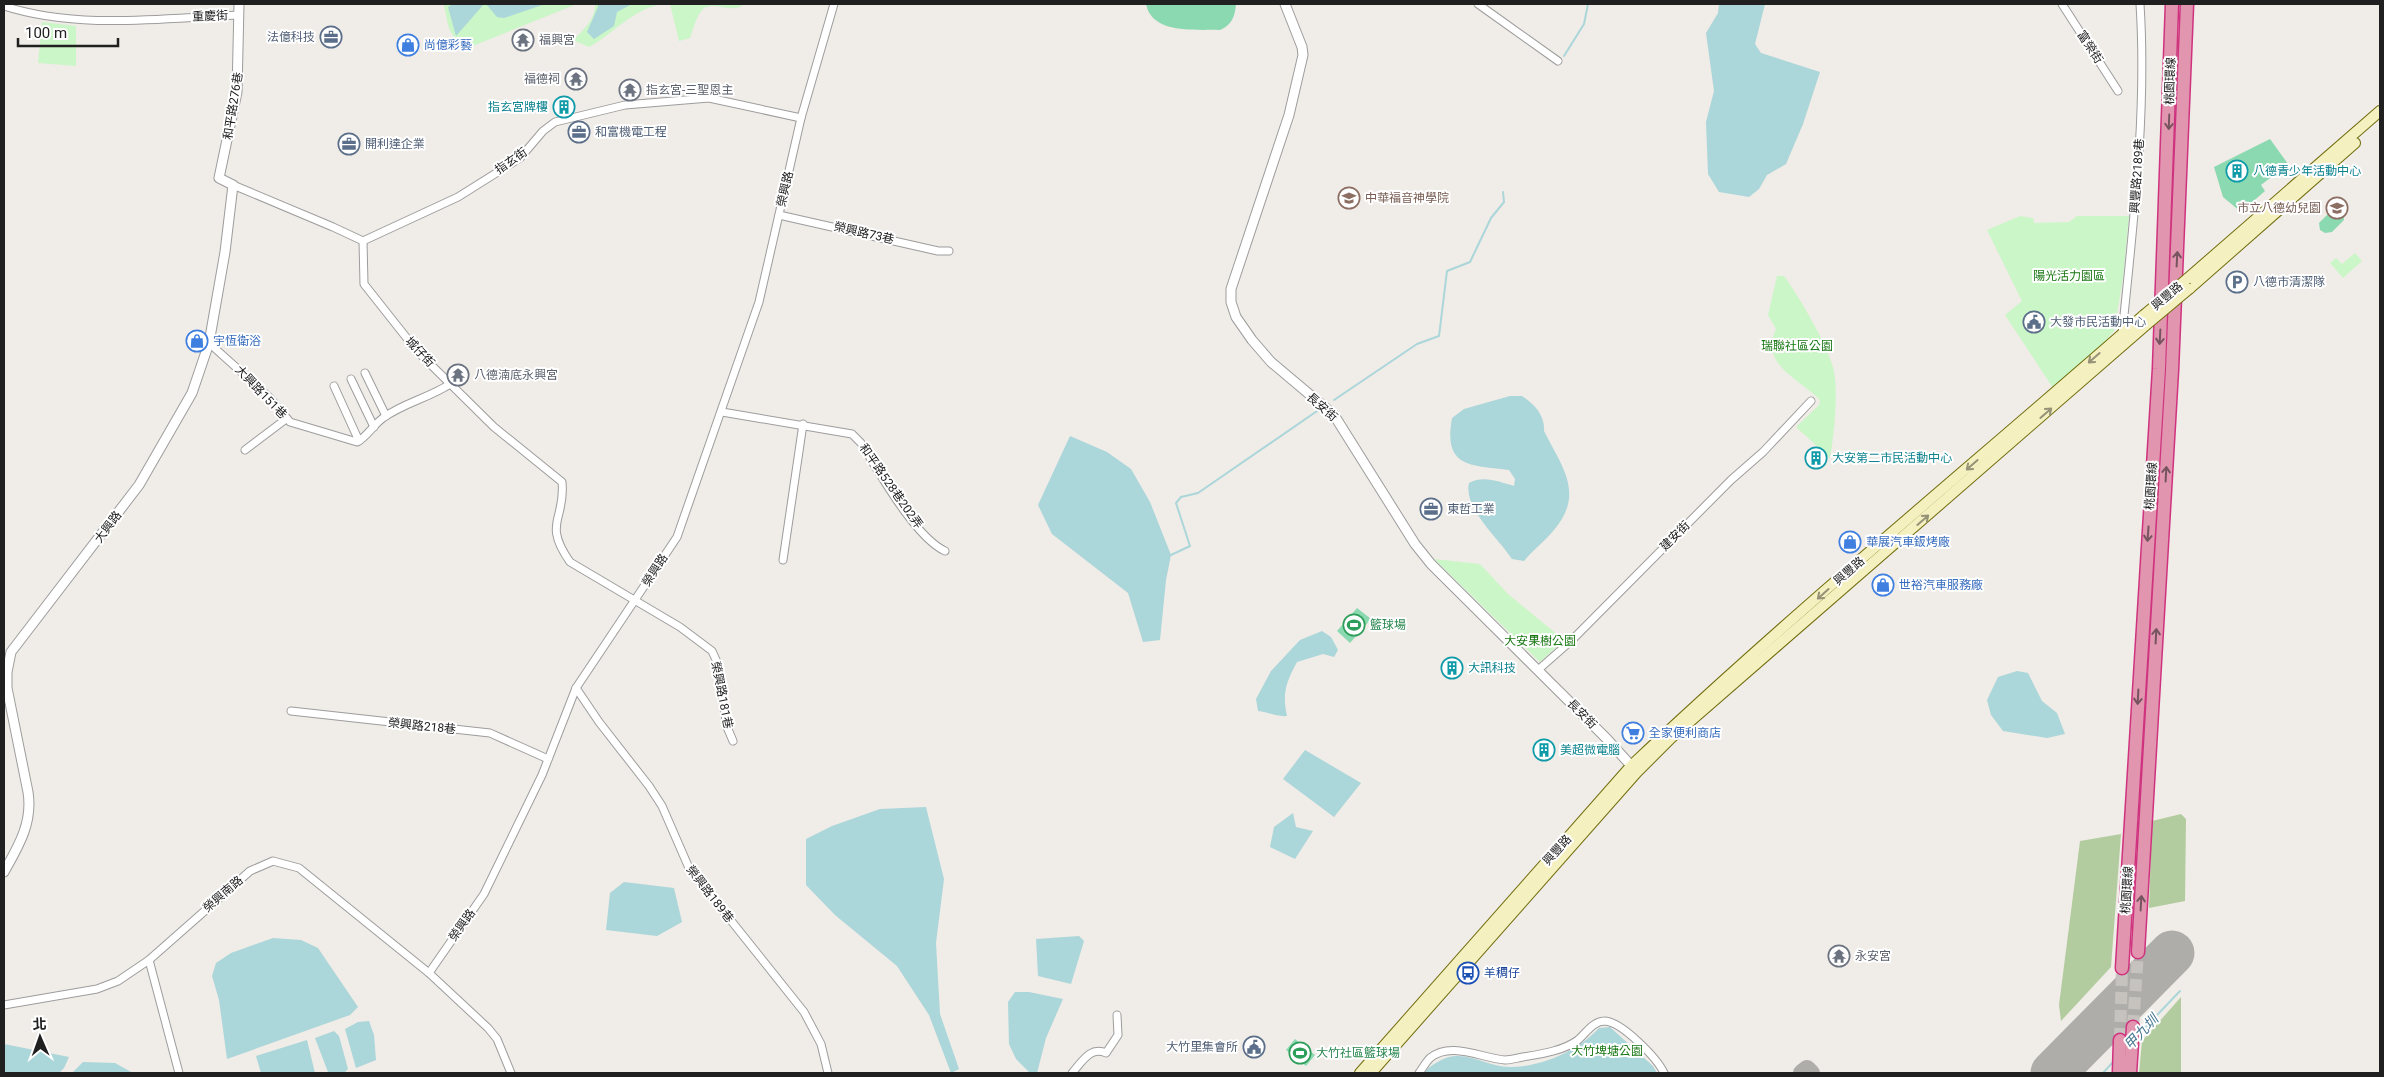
<svg xmlns="http://www.w3.org/2000/svg" width="2384" height="1077" viewBox="0 0 2384 1077" font-family="Roboto,'Noto Sans TC',sans-serif">
	<rect width="100%" height="100%" fill="#f0ece7"/>
	<g fill="#b3cc9f">
		<path d="M 2181,814 L 2186,819 L 2185,901 L 2149,908 L 2152,821 Z"/>
		<path d="M 2121,834 L 2111,967 L 2061,1021 L 2059,1005 L 2080,841 Z"/>
		<path d="M 2181,997 L 2181,1073 L 2139,1073 L 2142,1041 Z"/>
	</g>
	<g fill="#cbf6c8">
		<path d="M 447,4 L 577,4 L 468,48 C 447,35 449,28 444,5 Z"/>
		<path d="M 595,4 L 744,4 C 734,15 713,0 703,9 C 696,16 693,30 690,38 L 679,41 L 670,4 C 638,3 615,33 589,47 L 573,40 C 583,31 596,18 595,4 Z"/>
		<path d="M 42,22 L 76,26 L 76,66 L 38,63 Z"/>
		<path d="M 2020,216 L 2033,218 L 2034,223 L 2069,222 L 2077,216 L 2129,216 L 2123,278 L 2114,331 L 2101,346 L 2053,388 L 2005,315 L 2022,301 L 1987,230 Z"/>
		<path d="M 2355,253 L 2362,261 L 2343,278 L 2330,263 L 2336,258 L 2342,264 Z"/>
		<path d="M 1777,276 L 1784,276 C 1800,298 1825,341 1833,367 C 1839,390 1834,434 1830,458 L 1796,427 L 1819,405 L 1820,400 C 1798,378 1760,365 1776,329 L 1768,315 Z"/>
		<path d="M 1434,559 L 1480,564 L 1508,594 L 1564,640 L 1540,662 Z"/>
	</g>
	<g fill="#8bd9b0">
		<path d="M 1146,4 L 1236,4 C 1235,16 1232,25 1220,30 C 1197,29 1152,35 1146,4 Z"/>
		<path d="M 2270,139 L 2288,164 L 2261,185 L 2265,191 L 2241,212 L 2223,197 L 2214,167 Z"/>
		<path d="M 2334,208 L 2343,211 L 2344,220 L 2332,232 L 2325,233 L 2320,230 L 2319,223 Z"/>
		<path d="M 1357,608 L 1371,619 L 1350,643 L 1337,631 Z"/>
		<path d="M 1295,1039 L 1315,1055 L 1306,1066 L 1286,1050 Z"/>
	</g>
	<g fill="#abd6da">
		<path d="M 453,4 L 484,4 L 456,36 L 448,7 Z"/>
		<path d="M 486,4 L 545,4 L 504,18 L 497,17 Z"/>
		<path d="M 598,4 L 632,4 L 617,12 L 614,26 L 594,39 L 587,32 L 598,7 Z"/>
		<path d="M 1719,4 L 1765,4 L 1755,44 L 1761,53 L 1820,72 L 1803,124 L 1786,164 L 1767,175 L 1759,189 L 1749,197 L 1719,192 L 1708,174 L 1706,122 L 1714,91 L 1706,33 L 1718,13 Z"/>
		<path d="M 1510,396 L 1522,396 C 1534,404 1545,415 1544,431 C 1562,467 1585,493 1554,530 C 1545,541 1533,550 1524,561 L 1512,559 C 1499,539 1463,508 1469,483 C 1484,475 1499,482 1514,486 L 1515,479 L 1509,470 C 1470,465 1443,468 1452,418 L 1464,409 Z"/>
		<path d="M 1070,436 L 1107,452 L 1131,469 L 1150,502 L 1171,555 L 1166,580 L 1160,640 L 1143,642 L 1128,593 L 1052,534 L 1038,505 Z"/>
		<path d="M 1322,631 L 1331,637 L 1338,650 L 1334,657 L 1323,654 L 1297,662 C 1286,682 1282,694 1287,716 C 1277,717 1268,712 1258,711 L 1256,699 L 1271,671 L 1300,640 Z"/>
		<path d="M 2017,671 L 2028,673 L 2042,701 L 2057,713 L 2065,734 L 2047,738 L 2003,731 L 1991,715 L 1987,700 L 1998,677 Z"/>
		<path d="M 1305,750 L 1361,783 L 1334,817 L 1283,779 Z"/>
		<path d="M 926,807 L 944,879 L 936,943 L 940,1014 L 959,1069 L 951,1073 L 929,1015 L 897,966 L 835,915 L 806,885 L 806,839 L 832,826 L 880,809 Z"/>
		<path d="M 1293,813 L 1296,827 L 1313,831 L 1295,859 L 1270,847 L 1274,827 Z"/>
		<path d="M 624,882 L 674,888 L 682,922 L 657,936 L 606,930 L 610,893 Z"/>
		<path d="M 1079,936 L 1084,941 L 1071,984 L 1038,976 L 1036,939 Z"/>
		<path d="M 273,938 L 301,940 L 318,948 L 358,1007 L 350,1015 L 227,1059 L 219,1000 L 212,976 L 216,963 L 231,953 Z"/>
		<path d="M 1015,992 L 1029,992 L 1063,999 L 1046,1038 L 1037,1073 L 1030,1073 L 1016,1059 L 1009,1044 L 1008,1002 Z"/>
		<path d="M 369,1021 L 374,1035 L 376,1060 L 356,1068 L 345,1029 L 358,1022 Z"/>
		<path d="M 1610,1027 L 1653,1066 L 1657,1073 L 1425,1073 C 1427,1068 1431,1066 1436,1063 C 1463,1045 1483,1067 1510,1067 C 1541,1067 1578,1051 1599,1028 Z"/>
		<path d="M 334,1031 L 339,1036 L 348,1069 L 344,1073 L 328,1072 L 315,1038 Z"/>
		<path d="M 307,1040 L 315,1073 L 261,1073 L 256,1056 Z"/>
		<path d="M 4,1044 L 69,1057 L 64,1068 L 59,1073 L 4,1073 Z"/>
		<path d="M 83,1062 L 115,1063 L 133,1073 L 72,1073 Z"/>
	</g>
	<g fill="none" stroke-linecap="round" stroke-linejoin="round">
		<g stroke="#abd6da" stroke-width="2">
			<path d="M 1564,56 L 1584,24 L 1588,4"/>
			<path d="M 1334,400 L 1417,344 L 1439,336 L 1447,271 L 1470,262 L 1491,218 L 1504,202 L 1503,192"/>
			<path d="M 1171,555 L 1190,546 L 1176,503 L 1181,497 L 1198,493 L 1320,409"/>
			<path d="M 2137,1036 L 2180,991"/>
			<path d="M 2103,1073 L 2113,1062"/>
		</g>
		<path stroke="#afadaa" stroke-width="18" d="M 1802,1073 L 1807,1069 L 1811,1073"/>
		<path stroke="#afadaa" stroke-width="45" d="M 2053,1073 L 2172,953"/>
		<g stroke="#c6c3bf" stroke-width="12" stroke-dasharray="12 6" stroke-linecap="butt">
			<path d="M 2133,1027 L 2138,952"/>
			<path d="M 2120,1040 L 2122,968"/>
		</g>
		<g stroke="#9d9d9d" stroke-width="9">
			<g id="minor">
				<path d="M 1478,4 L 1558,61"/>
				<path d="M 2062,4 L 2118,91"/>
				<path d="M 4,6 C 79,30 161,18 238,15"/>
				<path d="M 233,185 L 333,227 L 363,241 L 458,197 L 520,158 L 543,131 L 555,122 L 625,105 L 709,98 L 801,118"/>
				<path d="M 779,215 L 938,251 L 949,251"/>
				<path d="M 363,241 L 364,284 L 417,351 L 494,427 L 562,482 C 566,520 542,522 570,562 L 680,627 L 712,651 L 717,662 L 727,727 L 733,741"/>
				<path d="M 2122,335 C 2133,225 2147,114 2140,4"/>
				<path d="M 209,343 L 269,397 L 290,422 L 357,442 C 368,436 373,425 383,418 C 403,403 429,398 450,384"/>
				<path d="M 365,373 L 386,416"/>
				<path d="M 351,379 L 374,427"/>
				<path d="M 334,386 L 359,441"/>
				<path d="M 722,412 L 852,434 L 861,443 C 879,472 915,537 945,551"/>
				<path d="M 245,450 L 286,419"/>
				<path d="M 783,560 L 803,424"/>
				<path d="M 1538,670 L 1572,640 L 1731,480 L 1763,452 L 1811,401"/>
				<path d="M 576,688 L 599,722 L 649,786 L 662,806 L 689,868 L 804,1012 L 821,1044 L 828,1073"/>
				<path d="M 291,711 L 490,733 L 548,759"/>
				<path d="M 149,960 L 179,1073"/>
				<path d="M 429,973 L 484,894 L 542,775 L 576,688 L 677,537 L 759,302 L 801,118 L 834,4"/>
				<path d="M 4,1005 L 97,989 L 118,981 L 149,960 L 250,871 L 273,861 L 299,868 L 429,973 L 488,1028 L 497,1039 L 511,1073"/>
				<path d="M 1072,1073 C 1082,1062 1090,1046 1106,1053 L 1118,1035 L 1117,1015"/>
				<path d="M 1419,1073 C 1422,1069 1426,1062 1430,1058 C 1451,1041 1481,1058 1505,1060 C 1511,1060 1517,1058 1523,1057 C 1541,1054 1563,1051 1578,1040 C 1586,1033 1593,1021 1605,1021 C 1622,1022 1657,1058 1664,1073"/>
			</g>
		</g>
		<g stroke="#9d9d9d" stroke-width="11">
			<g id="tertiary">
				<path d="M 1285,4 L 1302,47 L 1303,55 L 1289,115 L 1231,289 L 1231,302 L 1236,317 L 1252,340 L 1271,362 L 1334,415 L 1415,544 L 1431,564 L 1607,739 L 1635,770"/>
				<path d="M 4,872 C 18,847 33,823 28,792 L 7,688 L 7,672 L 11,652 L 139,485 L 192,393 L 209,343 L 225,252 L 233,185 L 219,178 L 237,92 L 239,4"/>
			</g>
		</g>
		<g stroke="#716d0d" stroke-width="12">
			<g id="secondary">
				<path d="M 2187,279 L 2380,111"/>
				<path d="M 2189,289 L 2355,143"/>
				<path d="M 1360,1073 L 1631,766 C 1797,609 1973,465 2144,315"/>
				<path d="M 1371,1073 L 1637,772 L 1671,738 L 2146,325"/>
			</g>
		</g>
		<g stroke="#cf337f" stroke-width="15">
			<g id="motorway">
				<path d="M 2138,952 L 2172,370 L 2187,4"/>
				<path d="M 2122,968 L 2159,369 L 2172,4"/>
				<path d="M 2119,1073 L 2120,1040"/>
				<path d="M 2130,1073 L 2133,1027"/>
			</g>
		</g>
		<use href="#minor" stroke="#fff" stroke-width="7"/>
		<use href="#tertiary" stroke="#fff" stroke-width="9"/>
		<use href="#secondary" stroke="#f5f0bf" stroke-width="10"/>
		<use href="#motorway" stroke="#e195ae" stroke-width="12"/>
		<g stroke="#716d0d" stroke-width="12" stroke-linecap="butt">
			<g id="secondary-bridge">
				<path d="M 2144,315 L 2187,279"/>
				<path d="M 2146,325 L 2189,289"/>
			</g>
		</g>
		<use href="#secondary-bridge" stroke="#f5f0bf" stroke-width="10"/>
	</g>
	<defs><path id="oneway-shaft" d="M-6 0H5M1.5-3L5.5 0L1.5 3" fill="none" stroke-width="1.6" stroke-linecap="round" stroke-linejoin="round" transform="scale(1.25)"/></defs>
	<g stroke="#775560">
		<use href="#oneway-shaft" transform="translate(2169 122) rotate(92)"/>
		<use href="#oneway-shaft" transform="translate(2177 259) rotate(-87)"/>
		<use href="#oneway-shaft" transform="translate(2160 337) rotate(93)"/>
		<use href="#oneway-shaft" transform="translate(2166 474) rotate(-87)"/>
		<use href="#oneway-shaft" transform="translate(2148 534) rotate(94)"/>
		<use href="#oneway-shaft" transform="translate(2156 636) rotate(-87)"/>
		<use href="#oneway-shaft" transform="translate(2138 697) rotate(93)"/>
		<use href="#oneway-shaft" transform="translate(2141 903) rotate(-87)"/>
	</g>
	<g stroke="#959277">
		<use href="#oneway-shaft" transform="translate(2094 358) rotate(139)"/>
		<use href="#oneway-shaft" transform="translate(2046 413) rotate(-41)"/>
		<use href="#oneway-shaft" transform="translate(1972 465) rotate(139)"/>
		<use href="#oneway-shaft" transform="translate(1923 520) rotate(-41)"/>
		<use href="#oneway-shaft" transform="translate(1823 594) rotate(138)"/>
	</g>
	<defs>
		<g id="office-ring" transform="scale(1.125)"><circle r="9.5" fill="#fff" stroke="#5c6f8a" stroke-width="1.5"/><path d="M-6-3h4V-5.5h4V-3h4V5H-6ZM-1-4.5V-3h2v-1.5ZM-6 0V1H6V0Z" fill="#5c6f8a"/></g>
		<g id="temple-ring" transform="scale(1.125)"><circle r="9.5" fill="#fff" stroke="#6b7280" stroke-width="1.5"/><path d="M0-6L5-2H3V0L6.5 2.5H4V6H1.5V3h-3V6H-4V2.5H-6.5L-3 0V-2H-5Z" fill="#6b7280"/></g>
		<g id="shop-ring" transform="scale(1.125)"><circle r="9.5" fill="#fff" stroke="#3f7fe0" stroke-width="1.5"/><path d="M-5-2.5h2.3a2.7 3.5 0 0 1 5.4 0H5L5.5 6h-11ZM-1.5-2.5h3a1.5 2.3 0 0 0-3 0Z" fill="#3f7fe0"/></g>
		<g id="building-ring" transform="scale(1.125)"><circle r="9.5" fill="#fff" stroke="#0f9aa8" stroke-width="1.5"/><path d="M-4-6H4V6H1V3H-1V6H-4ZM-2.5-4.3h1.7v1.8h-1.7ZM.8-4.3h1.7v1.8H.8ZM-2.5-1h1.7V.8h-1.7ZM.8-1h1.7V.8H.8Z" fill="#0f9aa8"/></g>
		<g id="university-ring" transform="scale(1.125)"><circle r="9.5" fill="#fff" stroke="#8d6e63" stroke-width="1.5"/><path d="M0-5L7-2L0 1L-7-2ZM-4 1L0 2.5L4 1V4Q0 6-4 4Z" fill="#8d6e63"/></g>
		<g id="school-ring" transform="scale(1.125)"><circle r="9.5" fill="#fff" stroke="#8d6e63" stroke-width="1.5"/><path d="M0-5L7-2L0 1L-7-2ZM-4 1L0 2.5L4 1V4Q0 6-4 4Z" fill="#8d6e63"/></g>
		<g id="parking-ring" transform="scale(1.125)"><circle r="9.5" fill="#fff" stroke="#5c6f8a" stroke-width="1.5"/><path d="M-3.5-5.5H1a3.5 3.5 0 0 1 0 7H-1V5.5H-3.5ZM-1-3.4V-.6H.8a1.4 1.4 0 0 0 0-2.8Z" fill="#5c6f8a"/></g>
		<g id="civic-ring" transform="scale(1.125)"><circle r="9.5" fill="#fff" stroke="#5c6f8a" stroke-width="1.5"/><path d="M-.6-6.5H3V-4.5H.6V-3L4-1V1h2V6H-6V1h2V-1L-.6-3ZM-1.2 2.5V6h2.4V2.5Z" fill="#5c6f8a"/></g>
		<g id="stadium-ring" transform="scale(1.125)"><circle r="9.5" fill="#fff" stroke="#2e9e5b" stroke-width="1.5"/><path d="M0-5a6.5 5 0 1 0 0 10a6.5 5 0 1 0 0-10ZM-3.5-1.8h7v3.6h-7Z" fill="#2e9e5b"/></g>
		<g id="supermarket-ring" transform="scale(1.125)"><circle r="9.5" fill="#fff" stroke="#3f7fe0" stroke-width="1.5"/><path d="M-6-5.5h2.5l.6 2H6L4.5 2H-2.5L-4.4-4H-6ZM-1.5 3.2a1.3 1.3 0 1 0 .1 0ZM3 3.2a1.3 1.3 0 1 0 .1 0Z" fill="#3f7fe0"/></g>
		<g id="bus-ring" transform="scale(1.125)"><circle r="9.5" fill="#fff" stroke="#1a4fb4" stroke-width="1.5"/><path d="M-5-6H5V4H4V6H2V4H-2V6H-4V4H-5ZM-3.5-4V0h7V-4ZM-3.5 1.2v1.5H-2V1.2ZM2 1.2v1.5H3.5V1.2Z" fill="#1a4fb4"/></g>
	</defs>
	<g fill-rule="evenodd">
		<use href="#office-ring" x="331" y="37"/>
		<use href="#temple-ring" x="523" y="40"/>
		<use href="#shop-ring" x="408" y="45"/>
		<use href="#temple-ring" x="576" y="79"/>
		<use href="#temple-ring" x="630" y="90"/>
		<use href="#building-ring" x="564" y="107"/>
		<use href="#office-ring" x="579" y="132"/>
		<use href="#office-ring" x="349" y="144"/>
		<use href="#building-ring" x="2237" y="171"/>
		<use href="#university-ring" x="1349" y="198"/>
		<use href="#school-ring" x="2337" y="208"/>
		<use href="#parking-ring" x="2237" y="282"/>
		<use href="#civic-ring" x="2034" y="322"/>
		<use href="#shop-ring" x="197" y="341"/>
		<use href="#temple-ring" x="458" y="375"/>
		<use href="#building-ring" x="1816" y="458"/>
		<use href="#office-ring" x="1431" y="509"/>
		<use href="#shop-ring" x="1850" y="542"/>
		<use href="#shop-ring" x="1883" y="585"/>
		<use href="#stadium-ring" x="1354" y="625"/>
		<use href="#building-ring" x="1452" y="668"/>
		<use href="#supermarket-ring" x="1633" y="733"/>
		<use href="#building-ring" x="1544" y="750"/>
		<use href="#temple-ring" x="1839" y="956"/>
		<use href="#bus-ring" x="1468" y="973"/>
		<use href="#civic-ring" x="1254" y="1047"/>
		<use href="#stadium-ring" x="1300" y="1053"/>
	</g>
	<g text-anchor="middle" stroke-width="4" stroke-linejoin="round" paint-order="stroke">
		<g font-size="12" fill="#202020" stroke="#fff">
			<text transform="translate(210 16) rotate(-2)" y="4">重慶街</text>
			<text transform="translate(2090 47) rotate(57)" y="4">富榮街</text>
			<text transform="translate(2170 81) rotate(-88)" y="4">桃園環線</text>
			<text transform="translate(233 106) rotate(-81)" y="4">和平路276巷</text>
			<text transform="translate(511 161) rotate(-35)" y="4">指玄街</text>
			<text transform="translate(2137 176) rotate(-86)" y="4">興豐路2189巷</text>
			<text transform="translate(785 189) rotate(-77)" y="4">榮興路</text>
			<text transform="translate(864 233) rotate(13)" y="4">榮興路73巷</text>
			<text transform="translate(2167 296) rotate(-40)" y="4">興豐路</text>
			<text transform="translate(420 352) rotate(47)" y="4">城仔街</text>
			<text transform="translate(261 392) rotate(46)" y="4">大興路151巷</text>
			<text transform="translate(1322 407) rotate(41)" y="4">長安街</text>
			<text transform="translate(891 486) rotate(55)" y="4">和平路528巷202弄</text>
			<text transform="translate(2151 486) rotate(-86)" y="4">桃園環線</text>
			<text transform="translate(108 527) rotate(-53)" y="4">大興路</text>
			<text transform="translate(1675 536) rotate(-45)" y="4">建安街</text>
			<text transform="translate(655 570) rotate(-57)" y="4">榮興路</text>
			<text transform="translate(1849 571) rotate(-41)" y="4">興豐路</text>
			<text transform="translate(722 695) rotate(79)" y="4">榮興路181巷</text>
			<text transform="translate(1582 714) rotate(45)" y="4">長安街</text>
			<text transform="translate(422 726) rotate(6)" y="4">榮興路218巷</text>
			<text transform="translate(1557 850) rotate(-48)" y="4">興豐路</text>
			<text transform="translate(2127 890) rotate(-86)" y="4">桃園環線</text>
			<text transform="translate(223 894) rotate(-41)" y="4">榮興南路</text>
			<text transform="translate(710 894) rotate(52)" y="4">榮興路189巷</text>
			<text transform="translate(462 925) rotate(-55)" y="4">榮興路</text>
		</g>
		<g font-size="12" fill="#4e5e75" stroke="#fff" text-anchor="start">
			<text x="315" y="41" text-anchor="end">法億科技</text>
			<text x="595" y="136">和富機電工程</text>
			<text x="365" y="148">開利達企業</text>
			<text x="2253" y="286">八德市清潔隊</text>
			<text x="2050" y="326">大發市民活動中心</text>
			<text x="1447" y="513">東哲工業</text>
			<text x="1238" y="1051" text-anchor="end">大竹里集會所</text>
		</g>
		<g font-size="12" fill="#5b616d" stroke="#fff" text-anchor="start">
			<text x="539" y="44">福興宮</text>
			<text x="560" y="83" text-anchor="end">福德祠</text>
			<text x="646" y="94">指玄宮-三聖恩主</text>
			<text x="474" y="379">八德湳底永興宮</text>
			<text x="1855" y="960">永安宮</text>
		</g>
		<g font-size="12" fill="#366cbe" stroke="#fff" text-anchor="start">
			<text x="424" y="49">尚億彩藝</text>
			<text x="213" y="345">宇恆衛浴</text>
			<text x="1866" y="546">華展汽車鈑烤廠</text>
			<text x="1899" y="589">世裕汽車服務廠</text>
			<text x="1649" y="737">全家便利商店</text>
		</g>
		<g font-size="12" fill="#0d838f" stroke="#fff" text-anchor="start">
			<text x="548" y="111" text-anchor="end">指玄宮牌樓</text>
			<text x="2253" y="175">八德青少年活動中心</text>
			<text x="1832" y="462">大安第二市民活動中心</text>
			<text x="1468" y="672">大訊科技</text>
			<text x="1560" y="754">美超微電腦</text>
		</g>
		<g font-size="12" fill="#785e54" stroke="#fff" text-anchor="start">
			<text x="1365" y="202">中華福音神學院</text>
			<text x="2321" y="212" text-anchor="end">市立八德幼兒園</text>
		</g>
		<g font-size="12" fill="#1a7814" stroke="#fff">
			<text x="2069" y="280">陽光活力園區</text>
			<text x="1797" y="350">瑞聯社區公園</text>
			<text x="1540" y="645">大安果樹公園</text>
			<text x="1607" y="1055">大竹埤塘公園</text>
		</g>
		<g font-size="12" fill="#27864d" stroke="#fff" text-anchor="start">
			<text x="1370" y="629">籃球場</text>
			<text x="1316" y="1057">大竹社區籃球場</text>
		</g>
		<g font-size="12" fill="#164399" stroke="#fff" text-anchor="start">
			<text x="1484" y="977">羊稠仔</text>
		</g>
		<g font-size="14" font-style="italic" fill="#487892" stroke="#fff">
			<text transform="translate(2141 1032) rotate(-47)" y="5">甲九圳</text>
		</g>
	</g>
	<rect width="2384" height="1077" fill="none" stroke="#202020" stroke-width="10"/>
	<g transform="translate(40 1037) rotate(358)" stroke="#ffffff" stroke-width="4" paint-order="stroke">
	<path d="M0-4L9 19L0 12L-9 19Z" fill="#202020"/>
	<text y="-8" font-size="14" font-weight="bold" text-anchor="middle" fill="#202020">北</text>
	</g>
	<path d="M18 38v8h100v-8" fill="none" stroke="#202020" stroke-width="2.5"/>
	<text x="25" y="38" font-size="15" fill="#202020" stroke="#ffffff" stroke-width="4" paint-order="stroke">100 m</text>
</svg>
